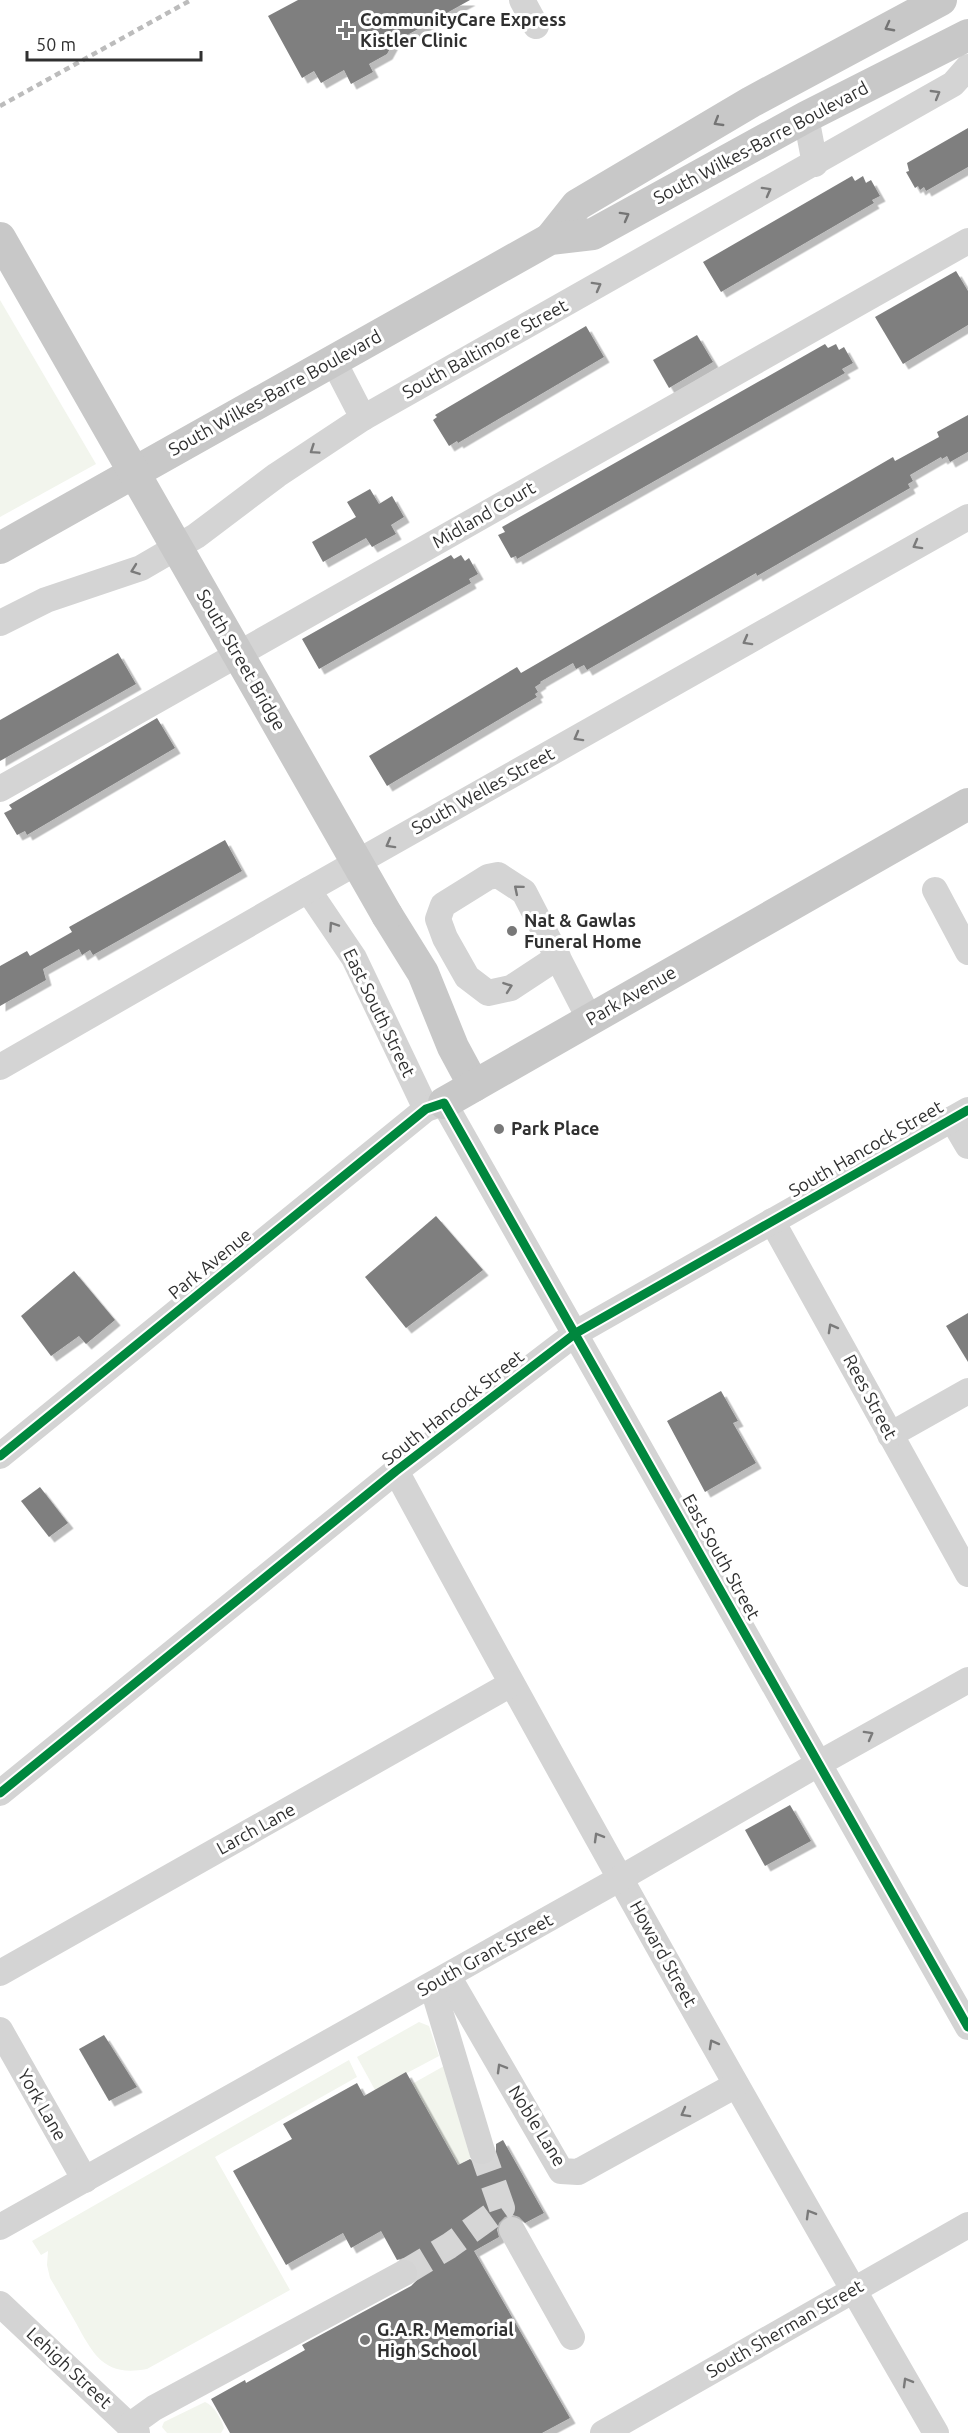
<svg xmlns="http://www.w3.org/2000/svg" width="968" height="2433" viewBox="0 0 968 2433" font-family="Ubuntu,sans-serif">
	<defs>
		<filter id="shadow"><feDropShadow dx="5.5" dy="5.5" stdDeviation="0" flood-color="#0004"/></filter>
	</defs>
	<rect width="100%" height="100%" fill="#fff"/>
	<g fill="#f2f5ed">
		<path d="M 0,300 L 96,464 L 0,517 Z"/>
		<path d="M 419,2022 L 429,2026 L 439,2056 L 375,2090 L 357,2057 Z"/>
		<path d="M 349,2060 L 357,2077 L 215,2157 L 290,2290 L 147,2369 C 105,2377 94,2356 76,2323 C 67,2308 59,2293 50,2278 L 47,2265 L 48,2251 L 41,2255 L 32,2241 Z"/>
		<path d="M 444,2066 L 476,2155 L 458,2165 L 412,2084 Z"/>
		<path d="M 205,2402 C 214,2406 221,2418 224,2428 L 221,2433 L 167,2433 L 162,2427 L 164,2422 Z"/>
	</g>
	<g fill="#7f7f7f" filter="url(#shadow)">
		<path d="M 298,0 L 470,0 L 393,43 L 387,54 L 369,64 L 373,72 L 351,84 L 344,70 L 321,83 L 314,71 L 302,78 L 268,16 Z"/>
		<path d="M 968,128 L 968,167 L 926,191 L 924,187 L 920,190 L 918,186 L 915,188 L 906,172 L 909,171 L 907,163 Z"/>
		<path d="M 852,176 L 855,181 L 863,176 L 866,183 L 871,180 L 880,196 L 872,200 L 874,203 L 721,292 L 703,262 Z"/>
		<path d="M 956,271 L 968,291 L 968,325 L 903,364 L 875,317 Z"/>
		<path d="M 586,326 L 604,357 L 458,443 L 457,441 L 449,446 L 433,420 L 437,417 L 435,415 Z"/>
		<path d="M 697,335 L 713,362 L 669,388 L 653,360 Z"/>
		<path d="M 825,344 L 828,348 L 836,344 L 839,350 L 844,347 L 853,363 L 842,369 L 845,373 L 517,559 L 516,556 L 511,558 L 498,535 L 505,532 L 502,527 Z"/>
		<path d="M 968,415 L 968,452 L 950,462 L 947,456 L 942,459 L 941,457 L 910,475 L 913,481 L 908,484 L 910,488 L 757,576 L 756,573 L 587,670 L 584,665 L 576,669 L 573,663 L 540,682 L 541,683 L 535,687 L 538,692 L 535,694 L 537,697 L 387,786 L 369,756 L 517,667 L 521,673 L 893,457 L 895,461 L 939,437 L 937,432 Z"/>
		<path d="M 370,489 L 379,504 L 392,496 L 404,517 L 391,525 L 396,534 L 372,547 L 366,538 L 323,562 L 312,542 L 356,517 L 347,502 Z"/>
		<path d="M 451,555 L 454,559 L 461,555 L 465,561 L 469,558 L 478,574 L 469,579 L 471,583 L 319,669 L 302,639 Z"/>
		<path d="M 118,653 L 136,684 L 0,761 L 0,720 Z"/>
		<path d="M 157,718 L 175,748 L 27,835 L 25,831 L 17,835 L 4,813 L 12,809 L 9,805 Z"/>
		<path d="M 225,840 L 242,871 L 93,955 L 90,950 L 82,955 L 79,949 L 59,960 L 43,969 L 46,980 L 0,1006 L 0,966 L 27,951 L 30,956 L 72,932 L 69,927 Z"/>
		<path d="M 436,1216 L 483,1270 L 406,1328 L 365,1277 Z"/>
		<path d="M 74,1271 L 115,1320 L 86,1344 L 79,1336 L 51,1356 L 21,1316 Z"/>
		<path d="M 968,1313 L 968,1362 L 946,1326 Z"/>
		<path d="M 721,1391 L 738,1421 L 733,1423 L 756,1463 L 705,1492 L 667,1421 Z"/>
		<path d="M 40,1487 L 68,1523 L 49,1537 L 21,1501 Z"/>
		<path d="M 790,1805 L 811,1841 L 765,1866 L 745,1830 Z"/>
		<path d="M 104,2035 L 137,2087 L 109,2101 L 79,2049 Z"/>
		<path d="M 406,2072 L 458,2165 L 470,2159 L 478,2165 L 487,2165 L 492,2162 L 496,2155 L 496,2144 L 503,2140 L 544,2213 L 525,2223 L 519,2217 L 513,2215 L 505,2217 L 499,2223 L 497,2230 L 499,2237 L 474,2251 L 570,2418 L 542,2433 L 230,2433 L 211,2399 L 245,2380 L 246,2383 L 305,2350 L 302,2345 L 411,2286 L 417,2280 L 419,2273 L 417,2265 L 411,2260 L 404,2258 L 397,2260 L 381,2231 L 351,2248 L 343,2233 L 286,2265 L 233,2171 L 292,2139 L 283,2124 L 357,2083 L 364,2096 Z"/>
	</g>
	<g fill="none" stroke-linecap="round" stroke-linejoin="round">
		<path stroke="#d6d6d6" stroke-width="26" stroke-dasharray="26 13" stroke-linecap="butt" d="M 404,2273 L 449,2246 L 502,2208 L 482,2151"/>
		<g stroke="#d4d4d4" stroke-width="26">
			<path d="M 522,0 L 536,26"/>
			<path d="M 806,117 L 815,164"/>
			<path d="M 333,360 L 363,418"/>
			<path d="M 0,623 L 46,600 L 141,568 L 196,536 L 277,475 L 363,418 L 953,84 L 968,67"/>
			<path d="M 0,789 L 968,241"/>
			<path d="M 308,890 L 354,958 L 426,1109"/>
			<path d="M 935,890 L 968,952"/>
			<path d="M 558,957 L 511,988 L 488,993 L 467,977 L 445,938 L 438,919 L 443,905 L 488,877 L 498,875 L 524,892 L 590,1020"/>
			<path d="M 0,1067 L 308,890 L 968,517"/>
			<path d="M 952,1119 L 968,1146"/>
			<path d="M 772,1221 L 968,1574"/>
			<path d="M 890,1435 L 968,1391"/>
			<path d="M 0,1456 L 426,1109 L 444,1103 L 968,2027"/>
			<path d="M 396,1471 C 571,1795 752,2115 936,2433"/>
			<path d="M 0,1793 L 396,1471 L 576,1333 L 968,1110"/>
			<path d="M 0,1973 L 511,1684"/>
			<path d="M 448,1976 L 561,2171 L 578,2172 L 736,2085"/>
			<path d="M 432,1985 L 482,2151"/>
			<path d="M 0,2030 L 85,2180"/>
			<path d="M 0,2227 L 621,1878 L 818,1764 L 968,1680"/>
			<path d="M 512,2230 L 572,2337"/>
			<path d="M 0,2304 L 137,2433"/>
			<path d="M 129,2426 L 154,2408 L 404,2273"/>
			<path d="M 603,2433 L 968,2225"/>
		</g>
		<g stroke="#c8c8c8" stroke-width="32">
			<path d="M 550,239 L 577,205 L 751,102 L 941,0"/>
			<path d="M 0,548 L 550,239 L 593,234 L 806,117 L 968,35"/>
			<path d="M 387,915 L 423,973 L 453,1047 L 474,1086"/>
			<path d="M 444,1103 L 968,804"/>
		</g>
		<path stroke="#bcbcbc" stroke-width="4.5" stroke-dasharray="6 4.5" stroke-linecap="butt" d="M 0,106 L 191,0"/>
		<path stroke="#c8c8c8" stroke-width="32" d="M 0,238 L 387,915"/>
		<g stroke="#fff" stroke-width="13">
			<g id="cycleway">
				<path d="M 0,1456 L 426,1109 L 444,1103 L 968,2027"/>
				<path d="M 0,1793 L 396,1471 L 576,1333 L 968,1110"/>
			</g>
		</g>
		<use href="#cycleway" stroke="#00873e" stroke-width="9"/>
	</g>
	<defs><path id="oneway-chevron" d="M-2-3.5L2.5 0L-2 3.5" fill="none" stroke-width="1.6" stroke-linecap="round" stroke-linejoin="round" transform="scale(1.5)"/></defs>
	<g stroke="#747474">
		<use href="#oneway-chevron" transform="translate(889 27) rotate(152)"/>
		<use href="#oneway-chevron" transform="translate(718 122) rotate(149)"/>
		<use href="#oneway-chevron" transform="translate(625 216) rotate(-29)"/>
	</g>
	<g stroke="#7a7a7a">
		<use href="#oneway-chevron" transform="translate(936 94) rotate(-30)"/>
		<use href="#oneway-chevron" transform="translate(767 191) rotate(-29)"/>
		<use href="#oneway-chevron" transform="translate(597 286) rotate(-29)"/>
		<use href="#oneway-chevron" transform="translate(314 450) rotate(146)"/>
		<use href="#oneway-chevron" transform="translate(917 545) rotate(151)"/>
		<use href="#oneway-chevron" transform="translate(135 570) rotate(160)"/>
		<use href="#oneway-chevron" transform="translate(747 641) rotate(151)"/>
		<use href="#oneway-chevron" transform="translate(578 737) rotate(151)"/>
		<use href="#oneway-chevron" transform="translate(390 844) rotate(151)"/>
		<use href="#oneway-chevron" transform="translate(518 889) rotate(-140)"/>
		<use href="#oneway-chevron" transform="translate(333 926) rotate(-124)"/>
		<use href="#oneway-chevron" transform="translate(508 987) rotate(-20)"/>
		<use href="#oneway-chevron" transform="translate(832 1328) rotate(-119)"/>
		<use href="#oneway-chevron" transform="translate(869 1735) rotate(-29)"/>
		<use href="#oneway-chevron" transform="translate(598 1837) rotate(-120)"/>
		<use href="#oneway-chevron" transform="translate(713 2044) rotate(-119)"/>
		<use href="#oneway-chevron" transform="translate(501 2068) rotate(-120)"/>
		<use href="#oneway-chevron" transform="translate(685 2113) rotate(151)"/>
		<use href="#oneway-chevron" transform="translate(810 2214) rotate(-120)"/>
		<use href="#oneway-chevron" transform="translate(907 2382) rotate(-120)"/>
	</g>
	<g fill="#787878" stroke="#fff" stroke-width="2">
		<path d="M343 21h6v6h6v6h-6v6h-6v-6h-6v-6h6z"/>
		<circle cx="512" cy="931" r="6"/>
		<circle cx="499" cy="1129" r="6"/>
		<circle cx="365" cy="2340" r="6"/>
	</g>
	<g text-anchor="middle" stroke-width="6" stroke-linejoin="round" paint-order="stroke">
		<g font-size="18" font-weight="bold" fill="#303030" stroke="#fff" text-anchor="start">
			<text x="360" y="26">CommunityCare Express<tspan x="360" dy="21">Kistler Clinic</tspan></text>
			<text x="524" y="927">Nat &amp; Gawlas<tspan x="524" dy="21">Funeral Home</tspan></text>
			<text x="511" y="1135">Park Place</text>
			<text x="377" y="2336">G.A.R. Memorial<tspan x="377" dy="21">High School</tspan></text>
		</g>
		<g font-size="18" fill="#303030" stroke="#fff">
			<text transform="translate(761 143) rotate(-28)" y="6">South Wilkes-Barre Boulevard</text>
			<text transform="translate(485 349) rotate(-29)" y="6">South Baltimore Street</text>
			<text transform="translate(275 393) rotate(-29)" y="6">South Wilkes-Barre Boulevard</text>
			<text transform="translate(484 515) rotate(-30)" y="6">Midland Court</text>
			<text transform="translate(241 660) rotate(60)" y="6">South Street Bridge</text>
			<text transform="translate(483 791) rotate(-29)" y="6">South Welles Street</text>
			<text transform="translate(631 996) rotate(-30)" y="6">Park Avenue</text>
			<text transform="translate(379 1013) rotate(64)" y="6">East South Street</text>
			<text transform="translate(866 1149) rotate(-30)" y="6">South Hancock Street</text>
			<text transform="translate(210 1264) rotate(-39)" y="6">Park Avenue</text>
			<text transform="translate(870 1397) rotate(62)" y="6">Rees Street</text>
			<text transform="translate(453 1408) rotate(-38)" y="6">South Hancock Street</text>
			<text transform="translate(721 1557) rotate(61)" y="6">East South Street</text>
			<text transform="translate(256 1829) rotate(-29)" y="6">Larch Lane</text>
			<text transform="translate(663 1954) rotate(61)" y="6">Howard Street</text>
			<text transform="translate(485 1955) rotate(-29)" y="6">South Grant Street</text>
			<text transform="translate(42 2105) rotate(60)" y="6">York Lane</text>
			<text transform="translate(537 2126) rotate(58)" y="6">Noble Lane</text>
			<text transform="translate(785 2329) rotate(-30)" y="6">South Sherman Street</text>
			<text transform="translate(69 2368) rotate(43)" y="6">Lehigh Street</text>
		</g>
	</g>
	<path d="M27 51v9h174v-9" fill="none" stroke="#303030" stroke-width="3"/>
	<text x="36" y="51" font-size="18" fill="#303030" stroke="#ffffff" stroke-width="4.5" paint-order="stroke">50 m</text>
</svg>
